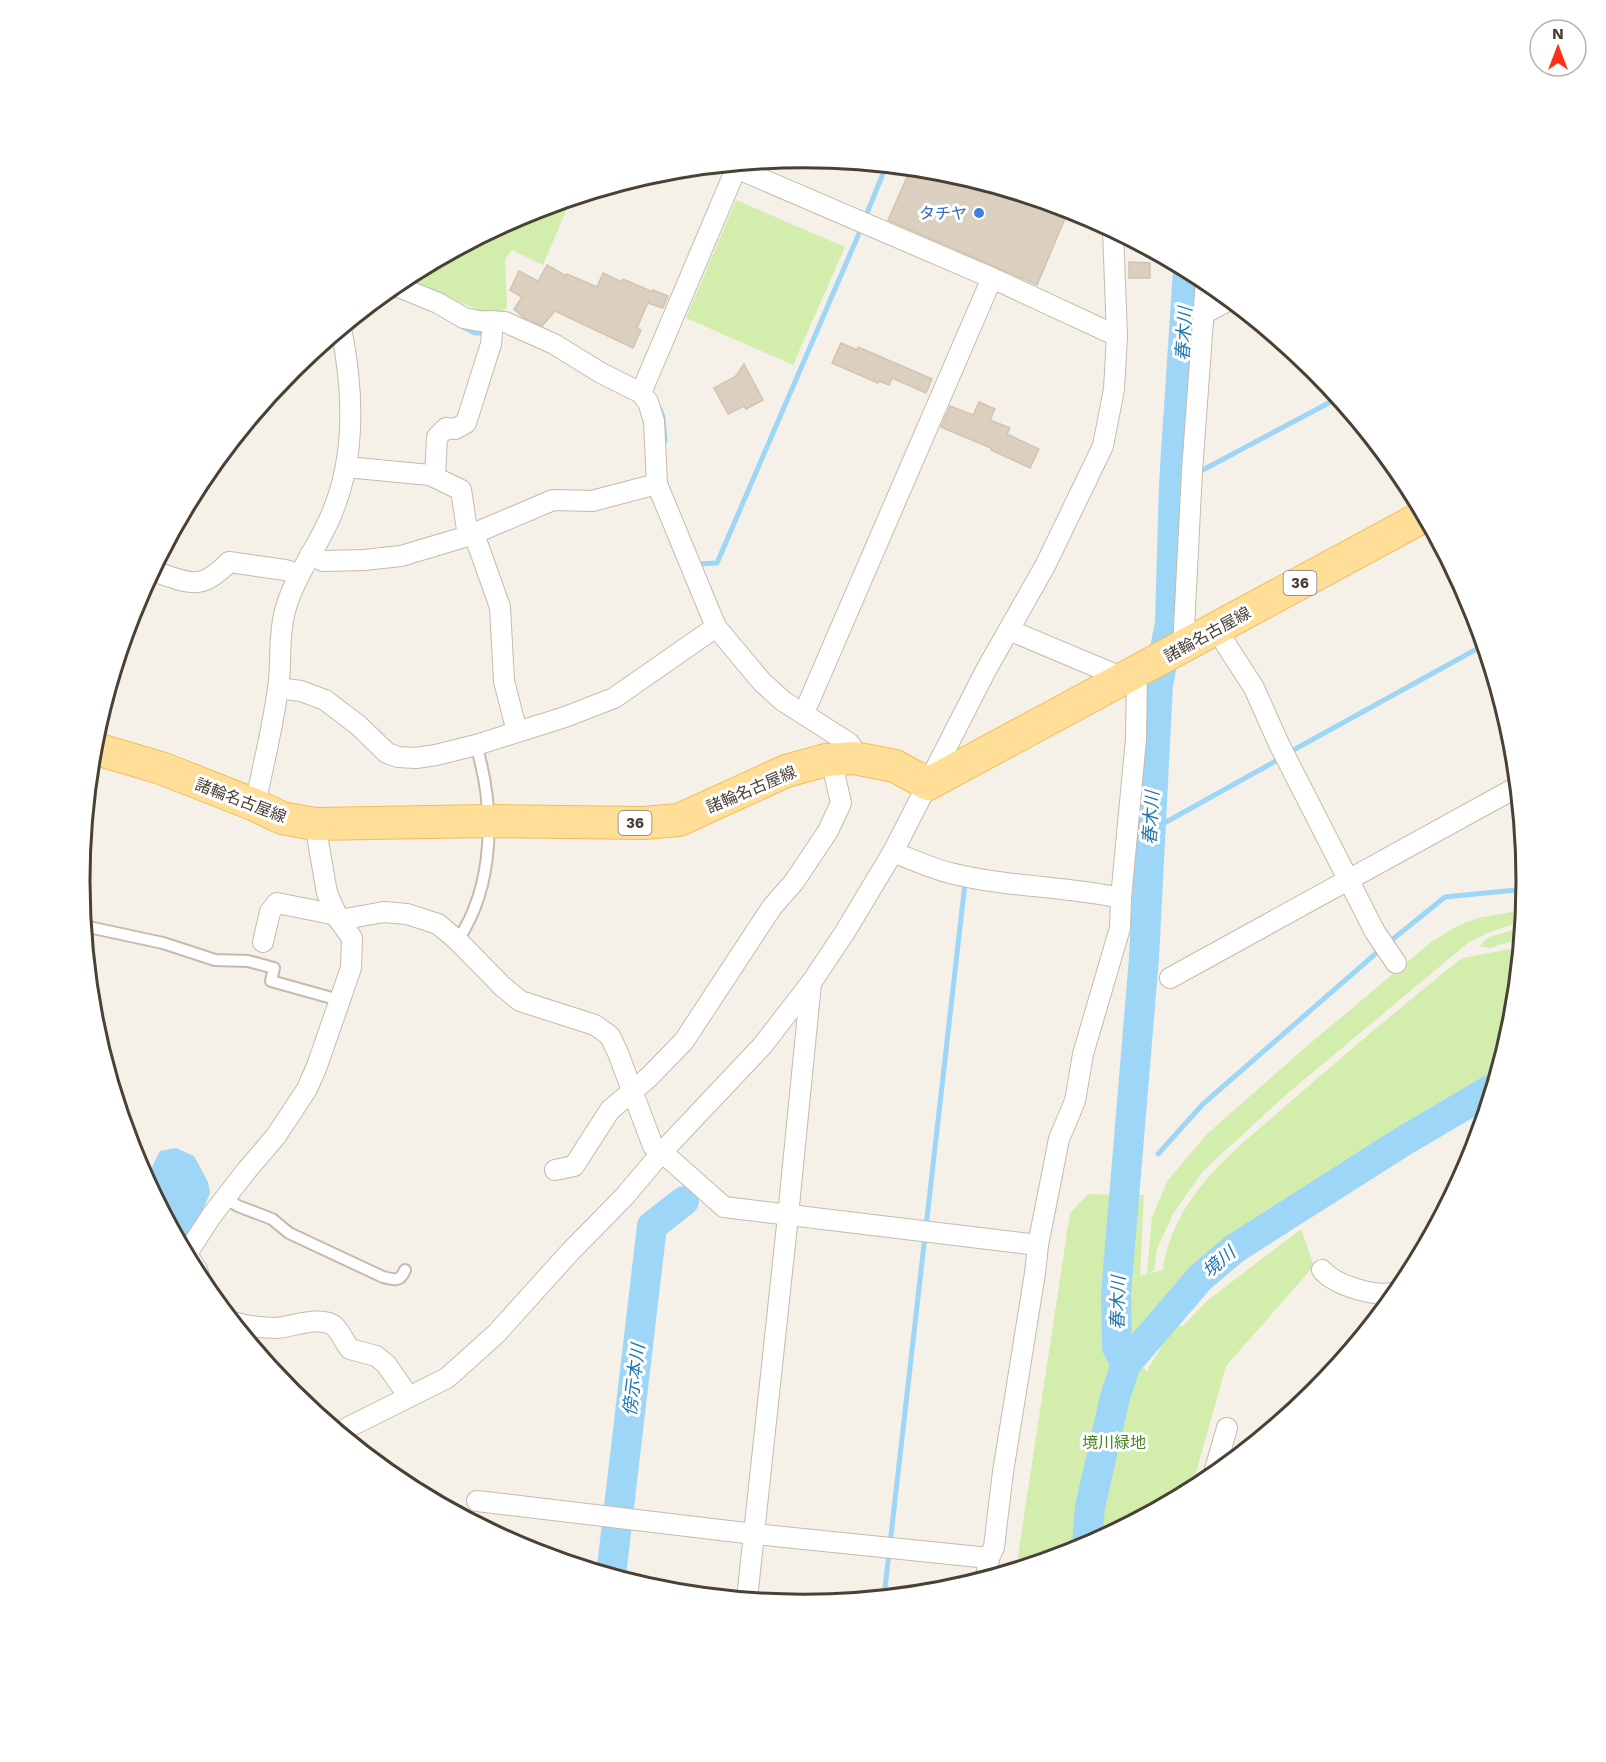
<svg xmlns="http://www.w3.org/2000/svg" width="1606" height="1762" viewBox="0 0 1606 1762" font-family="'Work Sans','Noto Sans JP',sans-serif">
	<rect width="100%" height="100%" fill="#f5f1e8"/>
	<g fill="#d3edad">
		<path d="M 571,199 L 543,265 L 512,250 L 505,259 L 507,307 L 497,318 L 403,278 L 526,212 Z"/>
		<path d="M 736,200 L 845,247 L 793,365 L 686,318 Z"/>
		<path d="M 1524,910 L 1523,921 L 1487,933 L 1469,942 L 1287,1094 L 1203,1171 L 1173,1214 L 1157,1249 L 1154,1270 L 1148,1274 L 1163,1270 C 1166,1242 1180,1214 1197,1191 C 1223,1157 1257,1131 1289,1103 C 1343,1056 1397,1010 1453,965 L 1463,958 L 1520,947 L 1513,1022 L 1497,1075 L 1359,1155 L 1227,1241 L 1162,1305 L 1150,1327 L 1137,1340 L 1121,1336 L 1130,1195 L 1144,1195 L 1140,1276 L 1147,1274 L 1152,1217 L 1168,1180 L 1207,1134 L 1307,1046 L 1430,943 L 1457,926 L 1478,918 Z"/>
		<path d="M 1522,927 L 1521,940 L 1498,945 L 1492,948 L 1479,947 L 1489,937 Z"/>
		<path d="M 1088,1194 L 1115,1195 L 1108,1336 L 1147,1371 L 1173,1326 L 1183,1326 L 1208,1300 L 1301,1229 L 1314,1266 L 1226,1366 L 1191,1490 L 1080,1550 L 1016,1569 L 1070,1213 Z"/>
	</g>
	<path fill="#9ed6f8" d="M 176,1148 L 194,1156 L 208,1182 L 210,1193 L 198,1221 L 182,1247 L 146,1179 L 160,1151 Z"/>
	<g fill="none" stroke-linecap="round" stroke-linejoin="round">
		<g stroke="#9ed6f8" stroke-width="5">
			<path d="M 383,294 L 399,296"/>
			<path d="M 459,325 L 475,333 L 487,333"/>
			<path d="M 660,409 L 663,417 L 665,441"/>
			<path d="M 1197,473 L 1338,398"/>
			<path d="M 1174,484 L 1186,478"/>
			<path d="M 696,562 L 697,564 L 717,563 L 857,238 L 886,166"/>
			<path d="M 1288,753 L 1484,645"/>
			<path d="M 1150,831 L 1281,758"/>
			<path d="M 1388,943 L 1445,897 L 1526,889"/>
			<path d="M 1158,1154 L 1203,1104 L 1381,949"/>
			<path d="M 1310,1392 L 1314,1393"/>
			<path d="M 884,1597 L 965,883"/>
		</g>
		<g stroke="#9ed6f8" stroke-width="30">
			<path d="M 1126,1364 L 1117,1347 L 1116,1294 L 1144,958 L 1158,685 L 1170,623 L 1174,484 L 1188,270"/>
			<path d="M 1087,1546 L 1090,1507 L 1115,1397 L 1126,1364 L 1200,1278 L 1234,1249 L 1402,1142 L 1492,1089"/>
			<path d="M 611,1575 L 652,1226 L 684,1201"/>
		</g>
	</g>
	<g fill="#dbcfbf" stroke="#d4c4ae" stroke-width="1.5">
		<path d="M 911,168 L 944,171 L 1069,209 L 1037,285 L 888,220 Z"/>
		<path d="M 1129,262 L 1150,263 L 1150,278 L 1129,278 Z"/>
		<path d="M 547,265 L 566,276 L 567,274 L 597,287 L 603,273 L 622,282 L 623,279 L 653,292 L 653,290 L 668,296 L 663,308 L 648,303 L 649,300 L 637,328 L 641,330 L 633,348 L 555,311 L 542,326 L 523,317 L 514,309 L 522,297 L 510,290 L 519,271 L 538,281 Z"/>
		<path d="M 841,343 L 857,350 L 858,347 L 932,379 L 926,393 L 892,378 L 889,385 L 879,381 L 878,383 L 832,363 Z"/>
		<path d="M 744,364 L 763,400 L 746,409 L 744,406 L 728,414 L 714,388 L 736,376 Z"/>
		<path d="M 979,402 L 995,409 L 990,420 L 1010,428 L 1007,434 L 1039,449 L 1030,468 L 991,450 L 991,448 L 941,427 L 950,406 L 973,415 Z"/>
	</g>
	<g fill="none" stroke-linecap="round" stroke-linejoin="round">
		<g stroke="#c5bbac" stroke-width="14">
			<g id="lane">
				<path d="M 84,926 L 163,943 L 215,960 L 248,961 L 274,968 L 271,981 L 339,1000"/>
				<path d="M 458,940 C 495,884 495,808 476,745"/>
				<path d="M 225,1198 L 238,1206 L 272,1219 L 289,1233 L 383,1277 C 395,1280 400,1282 405,1270"/>
			</g>
		</g>
		<g stroke="#c5bbac" stroke-width="22">
			<g id="street">
				<path d="M 729,165 L 992,278 L 1117,336"/>
				<path d="M 394,285 L 438,303 L 464,318 L 479,321 L 505,322 L 554,344 L 601,373 L 641,393 L 648,402 L 654,421 L 657,484 L 716,627 L 762,682 L 783,701 L 849,743 L 854,750 L 854,758"/>
				<path d="M 1205,313 L 1230,300"/>
				<path d="M 641,393 L 738,164"/>
				<path d="M 346,467 L 430,475 L 461,490 L 468,536"/>
				<path d="M 435,477 L 437,437 L 446,428 L 455,429 L 466,423 L 491,344 L 493,321"/>
				<path d="M 474,534 L 500,607 L 504,681 L 517,732"/>
				<path d="M 310,555 L 323,561 L 364,560 L 401,556 L 468,536 L 553,500 L 592,501 L 657,484"/>
				<path d="M 152,571 C 189,582 199,593 229,562 L 285,570 L 298,574"/>
				<path d="M 1216,629 L 1254,688 L 1279,744 L 1375,932 L 1396,963"/>
				<path d="M 1009,630 L 1116,675 L 1120,681"/>
				<path d="M 1183,648 L 1192,471 L 1206,280"/>
				<path d="M 278,688 L 301,691 L 325,700 L 358,725 L 387,753 L 398,757 L 416,758 L 436,755 L 476,745 L 565,717 L 614,698 L 716,627"/>
				<path d="M 804,713 L 992,278"/>
				<path d="M 255,805 C 263,766 273,727 278,688 C 282,663 278,636 285,611 C 295,573 321,544 334,508 C 356,452 353,387 341,328"/>
				<path d="M 893,852 C 911,859 930,868 950,873 C 1006,887 1064,886 1121,898"/>
				<path d="M 339,920 L 384,912 L 407,914 L 438,924 L 458,941 L 502,986 L 520,1001 L 595,1025 L 610,1036 L 618,1053 L 653,1146 L 662,1152 L 724,1207 L 1038,1245"/>
				<path d="M 263,942 L 270,912 L 277,903 L 337,915"/>
				<path d="M 1170,978 L 1517,787"/>
				<path d="M 555,1170 L 574,1166 L 610,1110 L 648,1078 L 684,1041 L 772,907 L 794,882 L 828,831 L 841,803 L 831,759"/>
				<path d="M 187,1254 L 197,1270 L 201,1283"/>
				<path d="M 186,1255 L 212,1215 L 247,1170 L 276,1136 L 307,1089 L 317,1066 L 351,968 L 352,938 L 339,920 L 327,893 L 315,824"/>
				<path d="M 1322,1270 C 1336,1286 1377,1298 1397,1292"/>
				<path d="M 233,1322 C 247,1326 261,1328 276,1328 C 292,1327 318,1316 333,1325 C 340,1330 344,1342 350,1349 L 376,1356 L 386,1364 L 409,1397"/>
				<path d="M 339,1432 L 447,1378 L 496,1334 L 570,1252 L 624,1197 L 662,1152 L 762,1046 L 811,983 L 845,932 L 893,852 L 986,670 L 1045,566 L 1103,446 L 1114,389 L 1117,336 L 1113,230"/>
				<path d="M 1213,1476 L 1227,1428"/>
				<path d="M 477,1501 L 754,1534 L 989,1558"/>
				<path d="M 986,1578 L 989,1558 L 994,1547 L 1003,1472 L 1035,1273 L 1038,1245 L 1059,1139 L 1075,1101 L 1083,1054 L 1120,928 L 1121,898 L 1136,739 L 1137,672"/>
				<path d="M 747,1599 L 788,1216 L 811,983"/>
			</g>
		</g>
		<g stroke="#f0be5b" stroke-width="34">
			<path id="primary" d="M 93,748 L 161,768 L 255,805 L 282,818 L 315,824 L 486,821 L 643,823 L 679,820 L 786,771 L 826,760 L 854,758 L 895,766 L 928,784 L 1424,516"/>
		</g>
		<use href="#lane" stroke="#fff" stroke-width="10"/>
		<use href="#street" stroke="#fff" stroke-width="20"/>
		<use href="#primary" stroke="#ffde97" stroke-width="32"/>
	</g>
	<circle fill="#3f7fe0" stroke="#fff" stroke-width="2" cx="979" cy="213" r="6"/>
	<g text-anchor="middle" stroke-width="6" stroke-linejoin="round" paint-order="stroke">
		<g fill="#fff" stroke="#807a72" stroke-width="1.5">
			<rect x="1283.5" y="571" width="33" height="24" rx="4.5"/>
			<rect x="618.5" y="811" width="33" height="24" rx="4.5"/>
		</g>
		<g font-size="15" font-weight="bold" fill="#4a4135">
			<text x="1300" y="588">36</text>
			<text x="635" y="828">36</text>
		</g>
		<g font-size="16" fill="#366cbe" stroke="#fff" text-anchor="end">
			<text x="967" y="219">タチヤ</text>
		</g>
		<g font-size="16" fill="#4a4135" stroke="#fff">
			<text transform="translate(1207 634) rotate(-29)" y="6">諸輪名古屋線</text>
			<text transform="translate(751 789) rotate(-23)" y="6">諸輪名古屋線</text>
			<text transform="translate(241 800) rotate(21)" y="6">諸輪名古屋線</text>
		</g>
		<g font-size="16" fill="#4a8222" stroke="#fff">
			<text x="1114" y="1448">境川緑地</text>
		</g>
		<g font-size="18" font-style="italic" fill="#2178af" stroke="#fff">
			<text transform="translate(1184 334) rotate(-87)" y="6">春木川</text>
			<text transform="translate(1151 818) rotate(-87)" y="6">春木川</text>
			<text transform="translate(1219 1262) rotate(-40)" y="6">境川</text>
			<text transform="translate(1118 1303) rotate(-89)" y="6">春木川</text>
			<text transform="translate(634 1380) rotate(-83)" y="6">傍示本川</text>
		</g>
	</g>
	<path d="M0 0H1606V1762H0ZM90 881a713 713 0 1 1 1426 0a713 713 0 1 1-1426 0Z" fill="#fff" fill-rule="evenodd"/>
	<path fill="none" stroke="#4a4135" stroke-width="3" d="M90 881a713 713 0 1 1 1426 0a713 713 0 1 1-1426 0Z"/>
	<g transform="translate(1558 48)"><circle r="28" fill="#ffffff" stroke="#b7b3ae" stroke-width="1.5"/>
	<path d="M0-4.5L10 22L0 15L-10 22Z" fill="#ff3015"/>
	<text y="-9" font-size="16" font-weight="bold" text-anchor="middle" fill="#4a4135">N</text>
	</g>
</svg>
